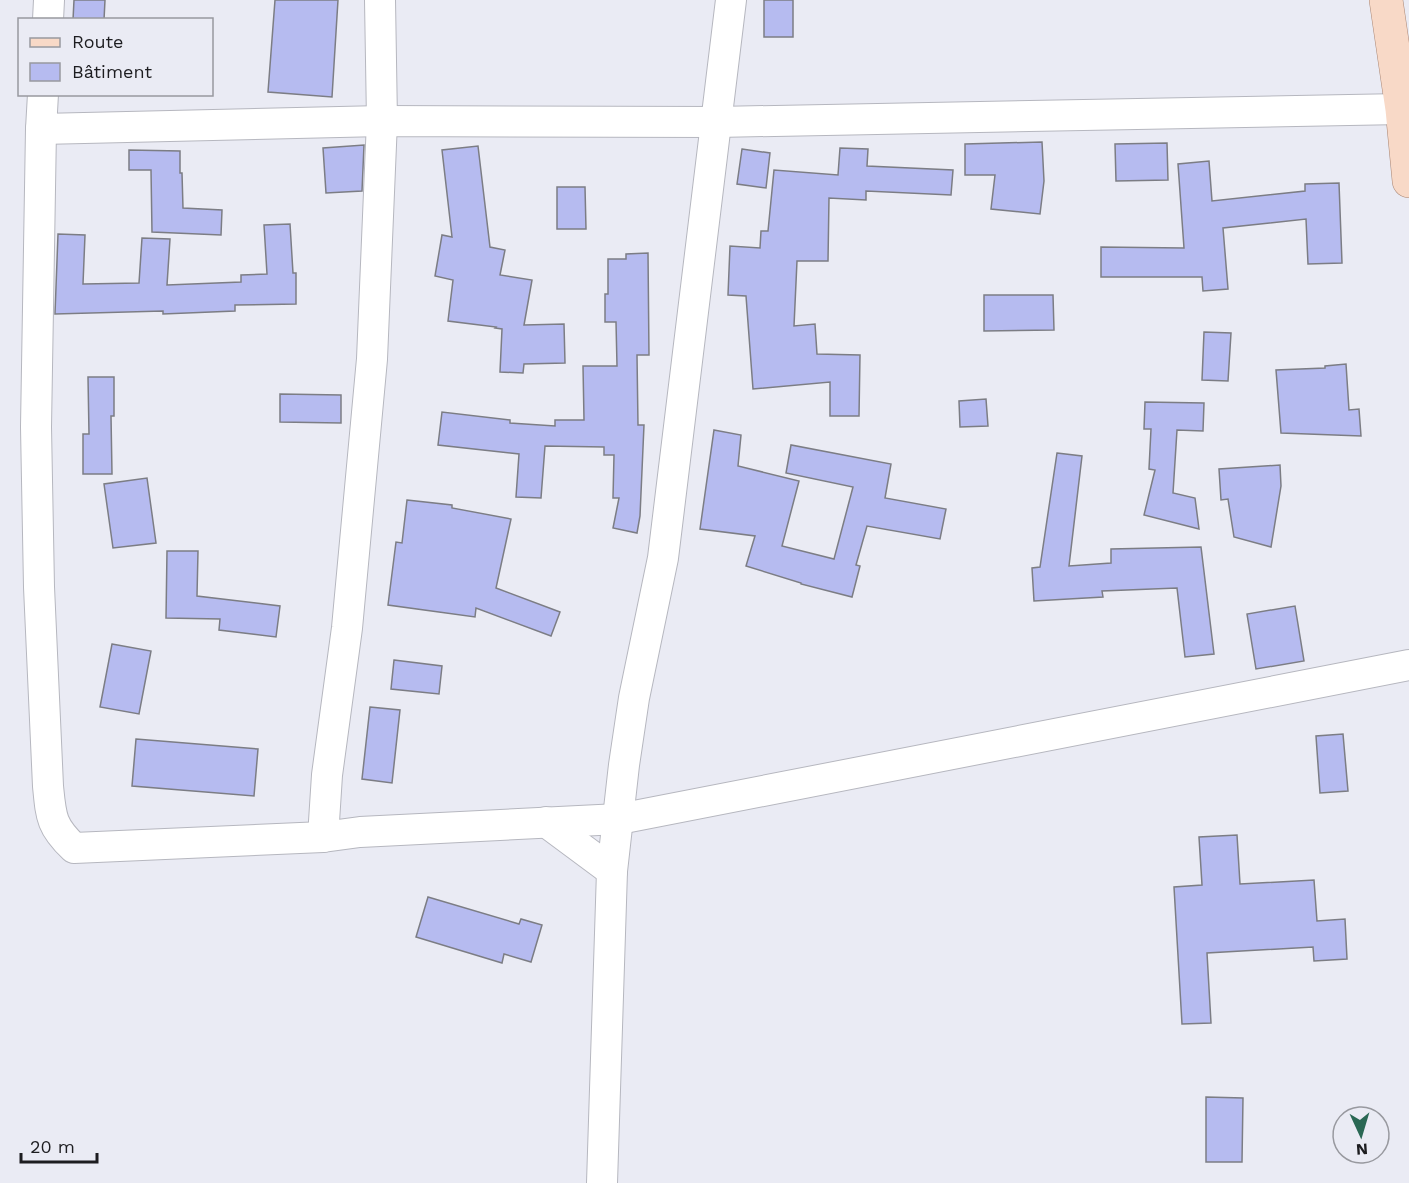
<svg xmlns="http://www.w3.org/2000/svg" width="1409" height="1183" viewBox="0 0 1409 1183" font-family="'Work Sans',sans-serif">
	<rect width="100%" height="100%" fill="#eaebf4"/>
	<g fill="#b6bbf0" stroke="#7c7d84" stroke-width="1.5">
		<path d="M 74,0 L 105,0 L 104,20 L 73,20 Z"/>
		<path d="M 275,0 L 338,0 L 332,97 L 268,92 Z"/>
		<rect x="764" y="0" width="29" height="37"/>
		<path d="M 1042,142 L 1044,181 L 1040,214 L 991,209 L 995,175 L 965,175 L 965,144 Z"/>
		<path d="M 1167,143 L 1168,180 L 1116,181 L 1115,144 Z"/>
		<path d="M 364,145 L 362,191 L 326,193 L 323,148 Z"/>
		<path d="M 478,146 L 490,247 L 505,250 L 500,275 L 532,280 L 524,325 L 564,324 L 565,363 L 524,364 L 523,373 L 500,372 L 502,329 L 495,328 L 496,327 L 448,321 L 453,280 L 435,276 L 442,235 L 452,237 L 442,150 Z"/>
		<path d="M 840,148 L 868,149 L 867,166 L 953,170 L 951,195 L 866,191 L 866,200 L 829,198 L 828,261 L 797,261 L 794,326 L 815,324 L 817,354 L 860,355 L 859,416 L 830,416 L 830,382 L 753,389 L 746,296 L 728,295 L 730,246 L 760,248 L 761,231 L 768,231 L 774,170 L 838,175 Z"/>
		<path d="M 742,149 L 770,153 L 766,188 L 737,184 Z"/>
		<path d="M 129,150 L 180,151 L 180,173 L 182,173 L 183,208 L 222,210 L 221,235 L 152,232 L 151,170 L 129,170 Z"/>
		<path d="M 1209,161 L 1212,201 L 1305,191 L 1305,184 L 1339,183 L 1342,263 L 1308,264 L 1306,219 L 1223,228 L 1228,289 L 1203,291 L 1202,277 L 1101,277 L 1101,247 L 1184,248 L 1178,164 Z"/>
		<path d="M 557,187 L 585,187 L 586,229 L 557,229 Z"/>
		<path d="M 290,224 L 293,273 L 296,273 L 296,304 L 235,305 L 235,311 L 163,314 L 163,311 L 55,314 L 58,234 L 85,235 L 83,284 L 139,283 L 142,238 L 170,239 L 167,285 L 241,282 L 241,275 L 267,274 L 264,225 Z"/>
		<path d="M 648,253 L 649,355 L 637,355 L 638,425 L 644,425 L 640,516 L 637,533 L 613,528 L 619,498 L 613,498 L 614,455 L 604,455 L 604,447 L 545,446 L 541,498 L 516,497 L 519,454 L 438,445 L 442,412 L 510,420 L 510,423 L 555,426 L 555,420 L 584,420 L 583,366 L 617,366 L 616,322 L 605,322 L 605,294 L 608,294 L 608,259 L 626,259 L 626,254 Z"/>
		<path d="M 984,295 L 1053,295 L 1054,330 L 984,331 Z"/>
		<path d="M 1204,332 L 1231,333 L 1228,381 L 1202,380 Z"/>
		<path d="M 1346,364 L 1349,410 L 1359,409 L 1361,436 L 1281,433 L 1276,370 L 1325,368 L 1325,366 Z"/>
		<path d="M 88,377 L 114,377 L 114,416 L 111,416 L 112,474 L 83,474 L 83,434 L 89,434 Z"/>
		<path d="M 280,394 L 341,395 L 341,423 L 280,422 Z"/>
		<path d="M 986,399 L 988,426 L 960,427 L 959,401 Z"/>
		<path d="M 1145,402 L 1204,403 L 1203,431 L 1177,430 L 1173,493 L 1195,498 L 1199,529 L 1144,515 L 1155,470 L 1149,469 L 1151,429 L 1144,429 Z"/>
		<path d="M 714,430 L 741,435 L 738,466 L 799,481 L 782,546 L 834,559 L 853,487 L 786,473 L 791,445 L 891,464 L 885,498 L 946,509 L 940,539 L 867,526 L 856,565 L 860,566 L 852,597 L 801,584 L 801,583 L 746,566 L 755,536 L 700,529 Z"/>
		<path d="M 1057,453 L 1082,456 L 1069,566 L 1111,563 L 1111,549 L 1201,547 L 1214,654 L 1185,657 L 1177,588 L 1102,591 L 1103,597 L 1034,601 L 1032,568 L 1040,567 Z"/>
		<path d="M 1280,465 L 1281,486 L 1271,547 L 1234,537 L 1228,499 L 1221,500 L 1219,469 Z"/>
		<path d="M 147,478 L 156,543 L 113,548 L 104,484 Z"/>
		<path d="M 407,500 L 452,505 L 452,508 L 511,519 L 496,588 L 560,612 L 551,636 L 476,608 L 475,617 L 388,605 L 396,542 L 402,543 Z"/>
		<path d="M 167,551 L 198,551 L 197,596 L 280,606 L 276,637 L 219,630 L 220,619 L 166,618 Z"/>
		<path d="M 1295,606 L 1304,661 L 1256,669 L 1247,614 Z"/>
		<path d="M 112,644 L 151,651 L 139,714 L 100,707 Z"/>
		<path d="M 394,660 L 442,666 L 439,694 L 391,689 Z"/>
		<path d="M 370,707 L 400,710 L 392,783 L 362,779 Z"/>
		<path d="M 1343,734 L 1348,791 L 1320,793 L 1316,736 Z"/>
		<path d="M 136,739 L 258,749 L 254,796 L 132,786 Z"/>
		<path d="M 1237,835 L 1240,884 L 1314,880 L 1317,921 L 1345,919 L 1347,959 L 1314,961 L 1313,947 L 1207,953 L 1211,1023 L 1182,1024 L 1174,887 L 1202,885 L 1199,837 Z"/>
		<path d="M 428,897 L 519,924 L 521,919 L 542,925 L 531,962 L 504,954 L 502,963 L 416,937 Z"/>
		<path d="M 1206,1097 L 1243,1098 L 1242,1162 L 1206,1162 Z"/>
	</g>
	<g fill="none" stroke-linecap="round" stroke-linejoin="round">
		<g stroke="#b6b7bf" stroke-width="32">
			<g id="street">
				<path d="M 380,0 L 382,121 L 372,359 L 347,628 L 327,775 L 323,837 L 360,832 L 619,819 L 1409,665"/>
				<path d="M 48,20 L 49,0"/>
				<path d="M 43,94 L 41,129 L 382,121 L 717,122 L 1402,109"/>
				<path d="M 41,129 L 36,427 L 39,587 L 48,786 C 51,817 51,826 74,848 L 323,837"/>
				<path d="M 546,822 L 612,871"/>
				<path d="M 602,1183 L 612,871 L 624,765 L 634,698 L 663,558 L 731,0"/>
			</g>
		</g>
		<g stroke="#a98674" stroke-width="34">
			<path id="primary" d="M 1386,0 L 1402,109 L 1409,181"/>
		</g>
		<use href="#street" stroke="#fff" stroke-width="30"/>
		<use href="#primary" stroke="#f8d9c7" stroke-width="33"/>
	</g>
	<rect x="18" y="18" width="195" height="78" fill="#eaebf4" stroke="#98999f" stroke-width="1.5"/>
	<rect x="30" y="38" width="30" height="9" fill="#f8d9c7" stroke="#98999f" stroke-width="1.5"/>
	<text x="72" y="48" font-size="18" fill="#1d1d20">Route</text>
	<rect x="30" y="63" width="30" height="18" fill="#b6bbf0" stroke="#98999f" stroke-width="1.5"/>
	<text x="72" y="78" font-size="18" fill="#1d1d20">Bâtiment</text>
	<g transform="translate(1361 1135) rotate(176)"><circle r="28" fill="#eaebf4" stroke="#98999f" stroke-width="1.5"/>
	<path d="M0-4.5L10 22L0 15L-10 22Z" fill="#2a6854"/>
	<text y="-9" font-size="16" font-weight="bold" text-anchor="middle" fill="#1d1d20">N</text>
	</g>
	<path d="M21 1153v9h76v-9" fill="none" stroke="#1d1d20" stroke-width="3"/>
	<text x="30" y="1153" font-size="18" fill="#1d1d20" stroke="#eaebf4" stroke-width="4.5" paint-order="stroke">20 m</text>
</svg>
